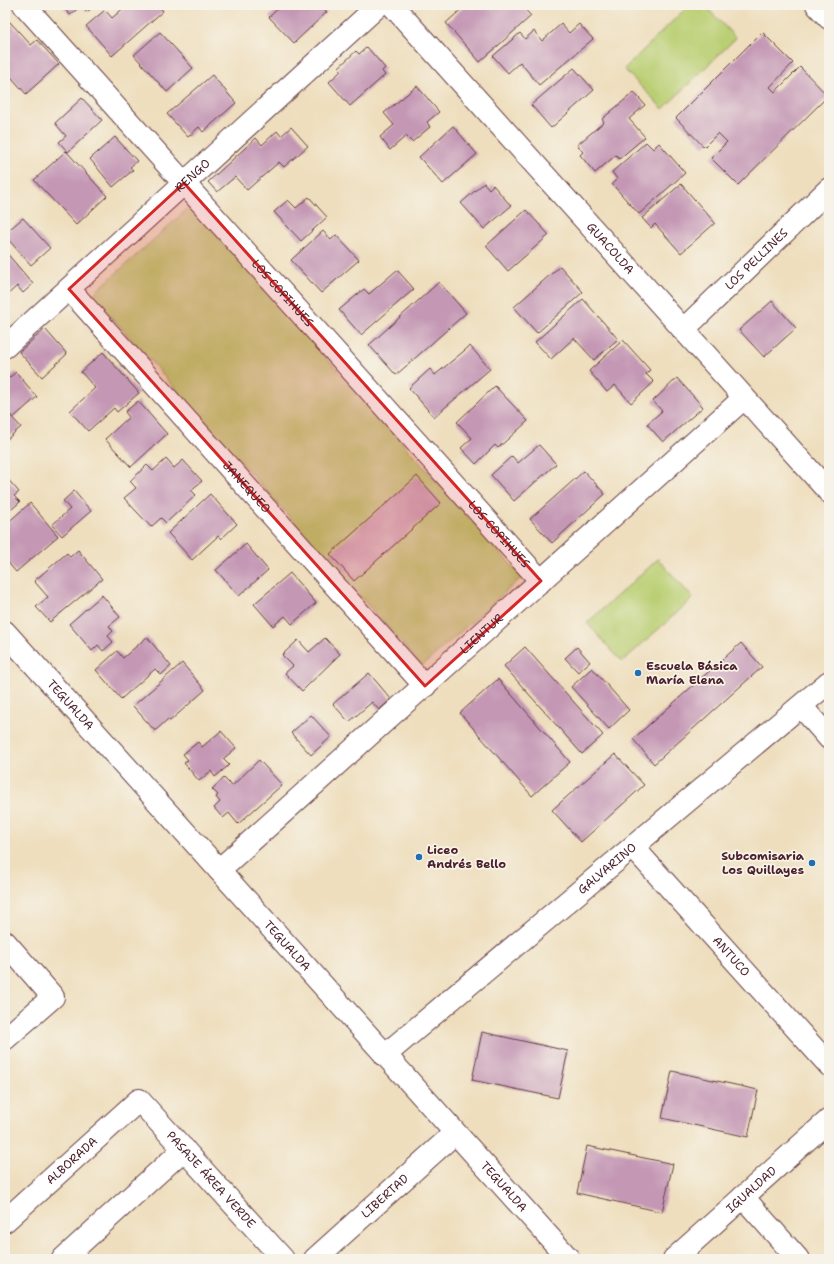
<svg xmlns="http://www.w3.org/2000/svg" width="834" height="1264" viewBox="0 0 834 1264" font-family="'Shantell Sans',sans-serif">
	<rect width="100%" height="100%" fill="#f7f3e8"/>
	<filter id="ink" filterUnits="userSpaceOnUse"><feTurbulence type="fractalNoise" baseFrequency=".025" numOctaves="2"/><feDisplacementMap in="SourceGraphic" scale="8" xChannelSelector="R" yChannelSelector="G"/><feConvolveMatrix kernelMatrix="1 2 1 2 8 2 1 2 1" color-interpolation-filters="sRGB"/></filter>
	<filter id="wash" filterUnits="userSpaceOnUse"><feTurbulence type="fractalNoise" baseFrequency=".012" numOctaves="4" result="noise"/><feDisplacementMap in="SourceGraphic" scale="16" xChannelSelector="R" yChannelSelector="G"/><feGaussianBlur stdDeviation="0.9" result="paint"/><feColorMatrix in="noise" values="0 0 0 0 0 0 0 0 0 0 0 0 0 0 0 0 0 1.4 0 .05"/><feComposite in="paint" operator="in"/></filter>
	<g filter="url(#wash)">
		<rect width="100%" height="100%" fill="#eedebd"/>
		<g fill="#bacf73" stroke="#82774f">
			<path d="M 689,5 L 704,5 L 736,38 L 663,109 L 624,69 Z"/>
			<path d="M 191,206 L 522,577 L 422,666 L 92,295 Z"/>
			<path d="M 658,559 L 693,598 L 622,662 L 587,623 Z"/>
		</g>
		<g id="blocks">
			<g fill="#c498b5">
				<path d="M 61,5 L 95,5 L 87,12 L 82,5 L 70,15 Z"/>
				<path d="M 127,5 L 158,5 L 163,11 L 112,56 L 86,26 L 105,10 L 112,18 Z"/>
				<path d="M 282,5 L 320,5 L 327,12 L 294,43 L 269,17 Z"/>
				<path d="M 466,5 L 521,5 L 531,16 L 480,62 L 446,23 Z"/>
				<path d="M 10,22 L 31,45 L 37,40 L 59,64 L 26,94 L 5,70 L 5,26 Z"/>
				<path d="M 561,24 L 569,33 L 579,24 L 593,39 L 539,85 L 520,62 L 508,73 L 493,56 L 520,33 L 525,39 L 534,31 L 542,41 Z"/>
				<path d="M 160,32 L 193,68 L 167,92 L 134,55 Z"/>
				<path d="M 762,32 L 793,63 L 770,87 L 775,92 L 800,67 L 828,96 L 738,185 L 711,158 L 727,142 L 718,133 L 704,147 L 676,118 Z"/>
				<path d="M 367,47 L 385,68 L 382,71 L 385,75 L 350,106 L 329,82 L 341,71 L 338,68 L 356,51 L 359,54 Z"/>
				<path d="M 574,68 L 594,90 L 551,128 L 531,105 Z"/>
				<path d="M 212,75 L 236,103 L 203,132 L 199,127 L 188,137 L 167,114 Z"/>
				<path d="M 417,86 L 439,112 L 427,122 L 430,127 L 412,142 L 406,136 L 390,150 L 380,137 L 394,125 L 384,113 Z"/>
				<path d="M 634,92 L 645,105 L 629,119 L 645,137 L 619,159 L 616,155 L 595,173 L 580,155 L 583,152 L 577,145 L 604,122 L 602,119 Z"/>
				<path d="M 82,98 L 102,120 L 68,152 L 59,142 L 66,136 L 55,123 Z"/>
				<path d="M 453,126 L 477,154 L 443,184 L 419,157 Z"/>
				<path d="M 291,127 L 308,146 L 284,167 L 279,162 L 247,190 L 235,177 L 217,192 L 208,182 L 256,138 L 262,145 L 277,131 L 281,136 Z"/>
				<path d="M 115,137 L 137,161 L 130,167 L 133,170 L 113,187 L 90,159 Z"/>
				<path d="M 646,142 L 653,149 L 659,143 L 685,173 L 639,214 L 612,184 L 617,179 L 612,172 Z"/>
				<path d="M 66,151 L 107,196 L 76,225 L 34,180 Z"/>
				<path d="M 484,183 L 489,189 L 493,185 L 511,206 L 484,229 L 461,203 Z"/>
				<path d="M 681,184 L 715,223 L 681,253 L 655,224 L 651,228 L 642,218 Z"/>
				<path d="M 309,197 L 327,217 L 301,241 L 274,212 L 288,200 L 296,208 Z"/>
				<path d="M 526,210 L 549,235 L 508,271 L 486,246 Z"/>
				<path d="M 23,218 L 50,248 L 31,265 L 5,236 L 5,233 Z"/>
				<path d="M 323,231 L 331,240 L 336,235 L 359,260 L 321,293 L 291,260 Z"/>
				<path d="M 5,251 L 33,284 L 23,293 L 17,286 L 5,297 Z"/>
				<path d="M 560,266 L 583,292 L 537,333 L 514,307 Z"/>
				<path d="M 397,270 L 414,289 L 361,335 L 339,310 L 364,289 L 369,294 Z"/>
				<path d="M 439,282 L 466,313 L 396,375 L 369,345 Z"/>
				<path d="M 583,299 L 618,339 L 594,360 L 574,338 L 551,359 L 535,342 Z"/>
				<path d="M 772,301 L 796,328 L 764,357 L 739,330 Z"/>
				<path d="M 45,329 L 67,354 L 42,377 L 19,352 Z"/>
				<path d="M 623,340 L 650,370 L 646,374 L 654,382 L 631,403 L 615,385 L 607,392 L 589,371 Z"/>
				<path d="M 470,346 L 490,369 L 434,417 L 409,388 L 430,369 L 435,375 Z"/>
				<path d="M 103,352 L 139,393 L 117,412 L 114,408 L 88,431 L 70,411 L 95,388 L 81,372 Z"/>
				<path d="M 16,372 L 37,397 L 13,418 L 5,408 L 5,381 Z"/>
				<path d="M 677,378 L 703,407 L 663,442 L 647,424 L 662,411 L 653,401 Z"/>
				<path d="M 495,386 L 528,421 L 498,448 L 495,445 L 476,464 L 461,448 L 472,438 L 457,422 Z"/>
				<path d="M 138,401 L 167,434 L 131,467 L 105,439 L 129,417 L 125,412 Z"/>
				<path d="M 5,410 L 21,427 L 5,441 Z"/>
				<path d="M 539,445 L 556,464 L 514,501 L 491,475 L 512,456 L 518,463 Z"/>
				<path d="M 166,459 L 174,468 L 183,460 L 202,481 L 191,490 L 196,495 L 166,523 L 161,518 L 151,527 L 124,498 L 136,488 L 130,481 L 147,465 L 153,471 Z"/>
				<path d="M 584,471 L 605,494 L 552,543 L 530,519 Z"/>
				<path d="M 5,476 L 19,492 L 14,496 L 20,502 L 5,515 Z"/>
				<path d="M 417,476 L 441,503 L 354,581 L 330,554 Z"/>
				<path d="M 74,491 L 91,511 L 62,536 L 52,525 L 70,509 L 63,501 Z"/>
				<path d="M 210,494 L 237,524 L 221,539 L 218,536 L 192,560 L 168,533 Z"/>
				<path d="M 30,503 L 58,536 L 16,572 L 5,559 L 5,525 Z"/>
				<path d="M 246,544 L 268,570 L 239,596 L 216,570 Z"/>
				<path d="M 78,550 L 102,579 L 50,622 L 36,607 L 48,597 L 34,581 L 67,553 L 70,557 Z"/>
				<path d="M 290,573 L 316,603 L 292,624 L 285,616 L 273,626 L 254,604 Z"/>
				<path d="M 102,595 L 120,617 L 109,626 L 113,631 L 108,636 L 113,642 L 103,651 L 98,645 L 92,651 L 69,624 Z"/>
				<path d="M 147,637 L 171,666 L 161,675 L 155,669 L 121,699 L 96,670 L 117,651 L 123,658 Z"/>
				<path d="M 325,638 L 340,654 L 302,691 L 285,673 L 293,666 L 282,655 L 298,640 L 309,652 Z"/>
				<path d="M 741,643 L 762,667 L 654,764 L 633,739 Z"/>
				<path d="M 525,647 L 603,735 L 582,754 L 504,666 Z"/>
				<path d="M 577,647 L 590,662 L 578,672 L 565,658 Z"/>
				<path d="M 182,663 L 205,690 L 170,721 L 168,719 L 155,731 L 133,706 Z"/>
				<path d="M 592,668 L 629,710 L 609,729 L 571,687 Z"/>
				<path d="M 369,673 L 391,699 L 379,710 L 372,702 L 349,722 L 333,704 Z"/>
				<path d="M 498,679 L 570,762 L 532,796 L 460,713 Z"/>
				<path d="M 311,715 L 331,737 L 311,755 L 291,733 Z"/>
				<path d="M 221,731 L 236,748 L 223,759 L 229,765 L 215,777 L 211,771 L 199,781 L 184,763 L 188,760 L 183,754 L 198,742 L 202,747 Z"/>
				<path d="M 615,754 L 644,785 L 581,842 L 552,810 Z"/>
				<path d="M 259,760 L 282,785 L 238,824 L 229,813 L 223,818 L 214,808 L 220,802 L 216,797 L 218,795 L 212,789 L 224,778 L 232,786 Z"/>
				<path d="M 482,1032 L 568,1051 L 558,1098 L 472,1080 Z"/>
				<path d="M 672,1071 L 758,1090 L 748,1137 L 662,1118 Z"/>
				<path d="M 587,1146 L 673,1164 L 662,1212 L 577,1193 Z"/>
			</g>
		</g>
	</g>
	<g filter="url(#ink)">
		<use href="#blocks" fill-opacity="0" stroke="#633c41" stroke-width="1"/>
		<g fill="none" stroke-linecap="round" stroke-linejoin="round">
			<g stroke="#633c41" stroke-width="24">
				<g id="minor">
					<path id="s1" d="M 24,5 L 541,581"/>
					<path id="s2" d="M 392,5 L 829,492"/>
					<path d="M 817,5 L 829,18"/>
					<path id="s3" d="M 69,289 L 425,686"/>
					<path id="s4" d="M 683,330 L 829,189"/>
					<path id="s5" d="M 5,347 L 379,5"/>
					<path id="s6" d="M 5,632 L 569,1259"/>
					<path d="M 801,706 L 829,738"/>
					<path id="s7" d="M 633,847 L 829,1065"/>
					<path id="s8" d="M 219,870 L 744,398"/>
					<path d="M 5,942 L 53,997 L 5,1039"/>
					<path id="s9" d="M 385,1055 L 829,682"/>
					<path d="M 743,1197 L 798,1259"/>
					<path id="s10" d="M 5,1221 L 139,1100 L 283,1259"/>
					<path d="M 63,1259 L 184,1149"/>
					<path id="s11" d="M 315,1259 L 455,1133"/>
					<path id="s12" d="M 674,1259 L 829,1120"/>
				</g>
			</g>
			<use href="#minor" stroke="#fff" stroke-width="22"/>
		</g>
	</g>
	<path fill="#d62828" fill-opacity="0.2" stroke="#d62828" stroke-width="3" stroke-linejoin="round" d="M 184,183 L 541,581 L 425,686 L 69,289 Z"/>
	<g fill="#1f6fb2" stroke="#f7f3e8" stroke-width="1.5">
		<circle cx="638" cy="673" r="4"/>
		<circle cx="419" cy="857" r="4"/>
		<circle cx="812" cy="863" r="4"/>
	</g>
	<g text-anchor="middle" stroke-width="3.5" stroke-linejoin="round" paint-order="stroke">
		<g font-size="12" fill="#4a1f2b" stroke="#f7f3e8">
			<text dy="4" stroke="none"><textPath href="#s5" startOffset="254">RENGO</textPath></text>
			<text dy="4" stroke="none"><textPath href="#s2" startOffset="327">GUACOLDA</textPath></text>
			<text dy="4" stroke="none"><textPath href="#s4" startOffset="102">LOS PELLINES</textPath></text>
			<text dy="4" stroke="none"><textPath href="#s1" startOffset="387">LOS COPIHUES</textPath></text>
			<text dy="4" stroke="none"><textPath href="#s3" startOffset="266">JANEQUEO</textPath></text>
			<text dy="4" stroke="none"><textPath href="#s1" startOffset="711">LOS COPIHUES</textPath></text>
			<text dy="4" stroke="none"><textPath href="#s8" startOffset="353">LIENTUR</textPath></text>
			<text dy="4" stroke="none"><textPath href="#s6" startOffset="98">TEGUALDA</textPath></text>
			<text dy="4" stroke="none"><textPath href="#s9" startOffset="290">GALVARINO</textPath></text>
			<text dy="4" stroke="none"><textPath href="#s6" startOffset="422">TEGUALDA</textPath></text>
			<text dy="4" stroke="none"><textPath href="#s7" startOffset="147">ANTUCO</textPath></text>
			<text dy="4" stroke="none"><textPath href="#s10" startOffset="90">ALBORADA</textPath></text>
			<text dy="4" stroke="none"><textPath href="#s10" startOffset="288">PASAJE ÁREA VERDE</textPath></text>
			<text dy="4" stroke="none"><textPath href="#s6" startOffset="746">TEGUALDA</textPath></text>
			<text dy="4" stroke="none"><textPath href="#s12" startOffset="104">IGUALDAD</textPath></text>
			<text dy="4" stroke="none"><textPath href="#s11" startOffset="94">LIBERTAD</textPath></text>
		</g>
		<g font-size="12" font-weight="bold" fill="#4a1f2b" stroke="#f7f3e8" text-anchor="start">
			<text x="646" y="670">Escuela Básica<tspan x="646" dy="14">María Elena</tspan></text>
			<text x="427" y="854">Liceo<tspan x="427" dy="14">Andrés Bello</tspan></text>
			<text x="804" y="860" text-anchor="end">Subcomisaria<tspan x="804" dy="14">Los Quillayes</tspan></text>
		</g>
	</g>
	<rect width="834" height="1264" fill="none" stroke="#f7f3e8" stroke-width="20"/>
</svg>
